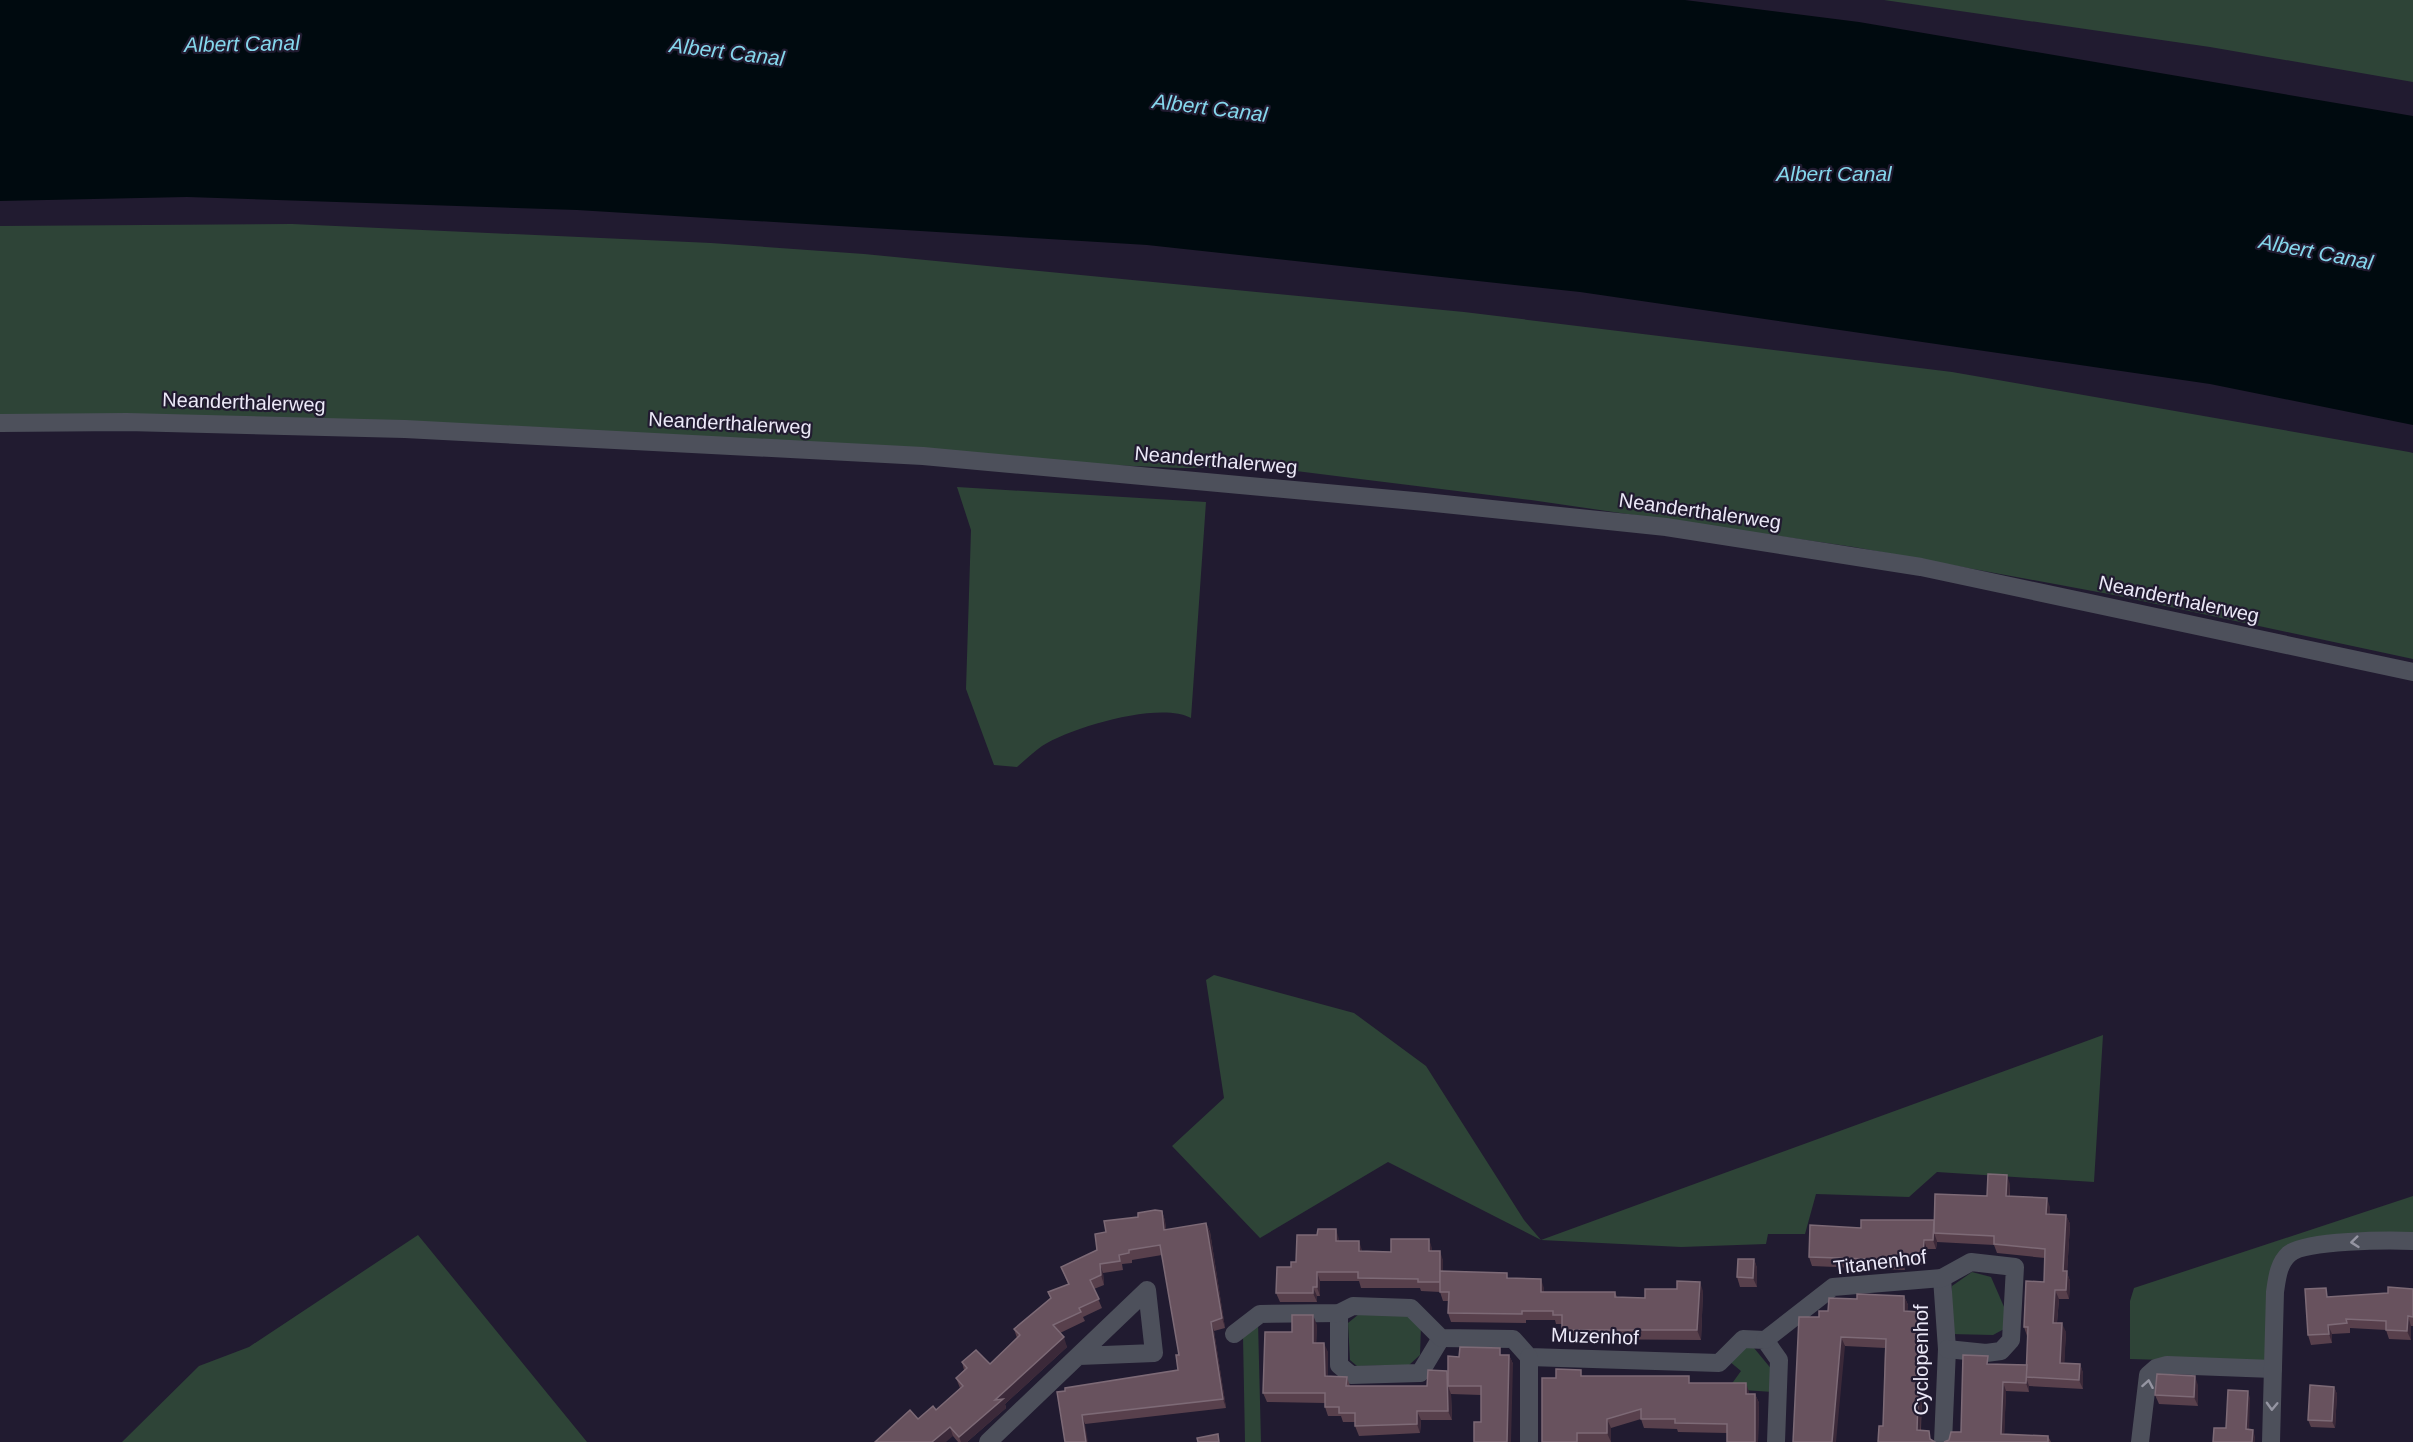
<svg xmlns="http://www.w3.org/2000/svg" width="2413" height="1442" viewBox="0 0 2413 1442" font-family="Arial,sans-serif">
	<rect width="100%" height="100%" fill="#211b30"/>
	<g fill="#2e4437">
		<path d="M 1884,0 L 2413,0 L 2413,82 L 2210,47 Z"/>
		<path d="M 292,224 L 711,243 L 864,254 L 1464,312 L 1952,372 L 2409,452 L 2413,453 L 2413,659 L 2114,595 L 1854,547 L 1531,500 L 1368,480 L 1272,468 L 1180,468 L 0,418 L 0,226 Z"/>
		<path d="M 957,487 L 1206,502 L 1191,718 C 1160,701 1072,727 1042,746 C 1034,752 1025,760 1017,767 L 994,765 L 966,689 L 971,530 Z"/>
		<path d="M 1214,975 L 1354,1013 L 1426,1066 L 1524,1220 L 1541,1240 L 2103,1035 L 2094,1182 L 1937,1172 L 1909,1197 L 1816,1194 L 1805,1234 L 1768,1234 L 1766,1244 L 1681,1247 L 1541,1240 L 1388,1162 L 1260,1238 L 1172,1146 L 1224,1098 L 1206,980 Z"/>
		<path d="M 2413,1196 L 2413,1235 L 2290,1248 L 2266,1363 L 2130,1359 L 2130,1301 L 2134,1288 Z"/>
		<path d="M 418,1235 L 587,1442 L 122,1442 L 199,1366 L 249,1347 Z"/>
		<path d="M 1972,1272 L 1991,1277 L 2008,1316 L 2006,1328 L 1993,1335 L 1950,1334 L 1952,1286 Z"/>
		<path d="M 1359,1314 L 1410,1315 L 1421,1326 L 1420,1355 L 1409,1365 L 1357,1366 L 1350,1360 L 1348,1323 Z"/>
		<path d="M 1258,1322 L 1261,1442 L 1245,1442 L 1243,1336 Z"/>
		<path d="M 1741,1346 L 1754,1348 L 1773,1371 L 1773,1392 L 1728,1389 L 1741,1371 L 1729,1361 Z"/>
	</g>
	<path fill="#000a0f" d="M 0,0 L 1685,0 L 1859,22 L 2413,116 L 2413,425 L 2210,384 L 1580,292 L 1147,245 L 577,210 L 187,197 L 0,201 Z"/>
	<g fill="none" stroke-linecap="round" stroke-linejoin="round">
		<g stroke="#4d505b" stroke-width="18">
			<path d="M 0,423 L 127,422 L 405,429 L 923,456 L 1425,502 L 1666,527 L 1921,567 L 2413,672"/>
			<path d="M 1942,1278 L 1947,1349 L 1943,1442"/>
			<path d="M 1339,1313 L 1339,1365 L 1351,1375 L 1420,1373 L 1441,1338"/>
			<path d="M 1234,1334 L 1260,1314 L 1339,1313 L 1353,1306 L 1411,1308 L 1441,1338 L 1513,1339 L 1529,1357 L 1719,1363 L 1743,1339 L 1765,1340 L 1779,1360 L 1776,1442"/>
			<path d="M 1765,1340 L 1833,1287 L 1942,1278 L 1971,1262 L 2015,1267 L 2011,1340 L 2001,1351 L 1986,1353 L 1947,1349"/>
			<path d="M 988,1442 L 1147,1290 L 1154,1353 L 1079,1356"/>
			<path d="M 1529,1442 L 1529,1357"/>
			<path d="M 2140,1442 L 2148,1375 L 2156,1368 L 2167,1365 L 2273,1369"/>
			<path d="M 2271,1442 L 2275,1292 C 2277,1279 2278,1264 2289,1254 C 2305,1240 2390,1240 2413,1241"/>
		</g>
	</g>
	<g fill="#58404c">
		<path d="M 2010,1184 L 2010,1196 L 2050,1207 L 2050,1215 L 2066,1215 L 2070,1224 L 2067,1273 L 2070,1281 L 2069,1299 L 2059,1299 L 2057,1323 L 2066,1332 L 2064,1363 L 2080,1364 L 2083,1373 L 2083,1389 L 2029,1386 L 2029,1392 L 2006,1391 L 2004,1434 L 2048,1436 L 2051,1442 L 1944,1442 L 1961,1432 L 1991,1364 L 2027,1365 L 2028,1336 L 2027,1336 L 2024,1327 L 2044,1282 L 2045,1258 L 1997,1253 L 1994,1245 L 1937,1242 L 1937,1241 L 1936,1249 L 1927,1249 L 1926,1265 L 1905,1264 L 1905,1270 L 1812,1266 L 1809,1257 L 1861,1228 L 1934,1220 Z"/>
		<path d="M 1162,1211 L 1165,1221 L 1166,1230 L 1206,1223 L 1210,1232 L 1225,1328 L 1214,1331 L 1226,1408 L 1085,1424 L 1057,1392 L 1178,1370 L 1179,1355 L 1162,1255 L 1132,1260 L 1132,1263 L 1122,1264 L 1123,1270 L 1103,1273 L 1104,1285 L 1094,1289 L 1102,1308 L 1083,1317 L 1085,1321 L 1060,1333 L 1067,1347 L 1005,1404 L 1006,1408 L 967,1442 L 958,1442 L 953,1436 L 918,1419 L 936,1410 L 960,1388 L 956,1378 L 964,1370 L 962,1362 L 990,1364 L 1017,1338 L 1014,1329 L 1068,1284 L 1061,1267 L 1097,1250 L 1106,1232 L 1138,1217 Z"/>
		<path d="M 1339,1239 L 1339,1241 L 1362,1250 L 1362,1251 L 1391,1252 L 1429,1239 L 1432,1251 L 1443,1260 L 1443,1271 L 1509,1278 L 1544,1288 L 1544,1292 L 1615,1292 L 1617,1297 L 1645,1298 L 1703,1291 L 1701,1340 L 1566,1339 L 1562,1330 L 1562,1324 L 1556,1324 L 1555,1320 L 1526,1320 L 1526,1323 L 1451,1322 L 1448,1313 L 1448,1301 L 1443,1301 L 1440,1292 L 1421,1291 L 1420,1288 L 1361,1288 L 1359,1281 L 1320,1281 L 1320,1296 L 1317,1296 L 1317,1302 L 1280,1302 L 1276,1293 L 1291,1267 L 1296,1262 Z"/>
		<path d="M 1754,1259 L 1757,1268 L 1757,1287 L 1740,1287 L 1737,1277 Z"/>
		<path d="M 2413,1289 L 2413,1326 L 2411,1326 L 2411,1340 L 2389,1339 L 2386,1330 L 2350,1328 L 2350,1333 L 2332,1334 L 2332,1343 L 2311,1345 L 2308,1335 L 2329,1297 L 2388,1293 Z"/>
		<path d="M 1904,1296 L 1908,1305 L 1907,1311 L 1924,1321 L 1921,1430 L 1932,1440 L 1883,1426 L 1885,1348 L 1845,1346 L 1819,1317 L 1828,1311 L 1857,1299 Z"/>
		<path d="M 1317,1325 L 1316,1343 L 1328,1352 L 1328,1376 L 1347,1377 L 1350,1386 L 1427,1386 L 1448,1373 L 1459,1357 L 1509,1355 L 1513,1364 L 1481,1422 L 1481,1395 L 1451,1394 L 1452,1420 L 1421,1420 L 1420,1433 L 1359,1436 L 1355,1426 L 1355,1422 L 1343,1422 L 1341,1416 L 1328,1416 L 1325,1407 L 1325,1403 L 1267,1402 L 1263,1393 L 1292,1332 Z"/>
		<path d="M 1583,1376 L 1692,1383 L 1746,1383 L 1749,1394 L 1755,1394 L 1759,1403 L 1758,1442 L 1727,1442 L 1727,1433 L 1678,1432 L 1677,1429 L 1644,1428 L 1641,1419 L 1611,1428 L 1611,1442 L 1542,1442 L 1556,1378 Z"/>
		<path d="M 2198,1385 L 2198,1406 L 2159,1404 L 2155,1395 Z"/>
		<path d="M 2334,1387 L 2337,1394 L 2335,1428 L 2311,1427 L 2308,1420 Z"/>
	</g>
	<g fill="#3b2939">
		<path d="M 2007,1175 L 2010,1184 L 2009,1205 L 2006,1196 Z"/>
		<path d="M 2047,1198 L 2050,1207 L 2050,1224 L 2046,1214 Z"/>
		<path d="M 1162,1211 L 1165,1221 L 1167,1240 L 1164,1230 Z"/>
		<path d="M 2066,1215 L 2070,1224 L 2067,1273 L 2070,1281 L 2069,1299 L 2066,1290 L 2063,1271 Z"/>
		<path d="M 1934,1220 L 1934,1233 L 1937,1241 L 1936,1249 L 1933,1240 Z"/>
		<path d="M 1206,1223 L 1210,1232 L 1225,1328 L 1222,1318 Z"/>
		<path d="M 1336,1229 L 1339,1239 L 1339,1250 L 1336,1241 Z"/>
		<path d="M 1429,1239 L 1432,1248 L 1432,1260 L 1429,1251 Z"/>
		<path d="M 1924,1240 L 1927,1249 L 1926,1265 L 1923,1255 Z"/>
		<path d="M 1359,1241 L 1362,1250 L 1362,1260 L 1359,1251 Z"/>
		<path d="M 1440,1251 L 1443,1260 L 1443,1292 L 1440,1282 Z"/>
		<path d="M 1902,1255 L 1905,1264 L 1905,1270 L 1901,1260 Z"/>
		<path d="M 1754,1259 L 1757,1268 L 1757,1287 L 1753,1278 Z"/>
		<path d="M 1100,1264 L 1103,1273 L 1104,1285 L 1101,1275 Z"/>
		<path d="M 1317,1272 L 1320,1281 L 1320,1296 L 1317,1287 Z"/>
		<path d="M 1541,1279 L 1544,1288 L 1544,1301 L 1541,1292 Z"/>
		<path d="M 1700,1282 L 1703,1291 L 1701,1340 L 1697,1330 Z"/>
		<path d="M 1313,1287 L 1317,1296 L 1317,1302 L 1313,1293 Z"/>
		<path d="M 2055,1290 L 2059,1299 L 2056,1332 L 2053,1323 Z"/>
		<path d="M 1904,1296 L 1908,1305 L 1907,1320 L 1904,1311 Z"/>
		<path d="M 1921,1312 L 1924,1321 L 1920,1439 L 1917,1430 Z"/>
		<path d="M 1313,1315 L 1317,1325 L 1316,1352 L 1313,1343 Z"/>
		<path d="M 2408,1316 L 2411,1326 L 2411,1340 L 2407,1331 Z"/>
		<path d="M 1211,1322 L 1214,1331 L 1226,1408 L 1223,1399 Z"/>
		<path d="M 2062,1323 L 2066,1332 L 2064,1372 L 2060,1363 Z"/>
		<path d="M 2328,1325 L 2332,1334 L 2332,1343 L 2329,1334 Z"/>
		<path d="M 1064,1337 L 1067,1347 L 1005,1404 L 1006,1408 L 967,1442 L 961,1442 L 959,1437 L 995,1400 Z"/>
		<path d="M 1841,1337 L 1845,1346 L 1836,1442 L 1832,1442 Z"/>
		<path d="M 1324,1343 L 1328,1352 L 1328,1385 L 1325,1376 Z"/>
		<path d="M 1509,1355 L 1513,1364 L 1511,1442 L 1507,1442 Z"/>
		<path d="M 2080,1364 L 2083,1373 L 2083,1389 L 2079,1380 Z"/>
		<path d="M 1447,1371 L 1448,1386 L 1451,1394 L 1452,1420 L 1448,1411 Z"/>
		<path d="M 2195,1376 L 2198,1385 L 2198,1406 L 2194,1397 Z"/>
		<path d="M 2026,1377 L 2029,1386 L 2029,1392 L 2026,1383 Z"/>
		<path d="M 2003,1382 L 2006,1391 L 2004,1442 L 2001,1434 Z"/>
		<path d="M 1746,1383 L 1749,1392 L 1750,1403 L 1746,1394 Z"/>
		<path d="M 2334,1387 L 2337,1394 L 2335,1428 L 2332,1421 Z"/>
		<path d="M 2248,1391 L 2250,1398 L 2249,1437 L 2246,1429 Z"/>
		<path d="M 1755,1394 L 1759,1403 L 1758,1442 L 1755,1442 Z"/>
		<path d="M 1417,1411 L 1421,1420 L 1420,1433 L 1417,1424 Z"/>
		<path d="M 1082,1415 L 1085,1424 L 1088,1442 L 1086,1442 Z"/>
		<path d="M 1607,1419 L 1611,1428 L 1611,1442 L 1607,1433 Z"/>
		<path d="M 950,1427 L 953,1436 L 946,1442 L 932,1442 Z"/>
		<path d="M 2253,1430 L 2255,1437 L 2255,1442 L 2252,1442 Z"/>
	</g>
	<g fill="#68525e" stroke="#7d6a76" stroke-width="1.5">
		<path d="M 1988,1174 L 2007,1175 L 2006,1196 L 2047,1198 L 2046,1214 L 2066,1215 L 2063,1271 L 2067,1271 L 2066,1290 L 2055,1290 L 2053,1323 L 2062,1323 L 2060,1363 L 2080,1364 L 2079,1380 L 2026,1377 L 2028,1327 L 2024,1327 L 2026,1281 L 2044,1282 L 2045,1249 L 1994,1244 L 1994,1236 L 1934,1233 L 1935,1194 L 1987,1196 Z"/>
		<path d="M 1155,1210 L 1162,1211 L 1164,1230 L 1206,1223 L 1222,1318 L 1211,1322 L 1223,1399 L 1082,1415 L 1086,1442 L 1065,1442 L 1057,1392 L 1065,1391 L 1065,1388 L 1178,1370 L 1176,1355 L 1179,1355 L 1160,1245 L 1129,1250 L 1129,1253 L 1119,1255 L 1120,1261 L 1100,1264 L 1101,1275 L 1090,1280 L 1099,1299 L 1079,1308 L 1081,1312 L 1053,1325 L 1064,1337 L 995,1400 L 1003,1399 L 959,1437 L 950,1427 L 932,1442 L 875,1442 L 910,1410 L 918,1419 L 933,1406 L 936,1410 L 963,1386 L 956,1378 L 967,1368 L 962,1362 L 976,1350 L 990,1364 L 1020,1335 L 1014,1329 L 1051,1298 L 1048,1292 L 1069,1284 L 1061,1267 L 1097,1250 L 1095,1234 L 1106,1232 L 1104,1221 L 1138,1217 L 1138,1213 Z"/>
		<path d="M 1861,1220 L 1934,1220 L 1933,1240 L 1924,1240 L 1923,1255 L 1902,1255 L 1901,1260 L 1809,1257 L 1810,1225 L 1861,1228 Z"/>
		<path d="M 1318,1229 L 1336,1229 L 1336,1241 L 1359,1241 L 1359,1251 L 1391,1252 L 1391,1239 L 1429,1239 L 1429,1251 L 1440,1251 L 1440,1282 L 1418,1282 L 1418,1279 L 1358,1278 L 1358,1272 L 1317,1272 L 1317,1287 L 1313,1287 L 1313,1293 L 1276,1293 L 1277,1267 L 1291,1267 L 1291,1262 L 1296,1262 L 1297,1235 L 1317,1235 Z"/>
		<path d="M 1738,1259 L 1754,1259 L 1753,1278 L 1737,1277 Z"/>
		<path d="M 1440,1271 L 1507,1273 L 1507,1278 L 1541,1279 L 1541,1292 L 1615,1292 L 1615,1297 L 1645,1298 L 1645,1289 L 1677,1289 L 1677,1281 L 1700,1282 L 1697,1330 L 1562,1330 L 1562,1315 L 1553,1315 L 1553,1311 L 1522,1311 L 1522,1314 L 1448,1313 L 1449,1292 L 1440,1292 Z"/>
		<path d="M 2388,1287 L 2413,1289 L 2413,1317 L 2408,1316 L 2407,1331 L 2386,1330 L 2386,1321 L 2346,1319 L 2347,1323 L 2328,1325 L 2329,1334 L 2308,1335 L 2305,1289 L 2326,1288 L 2327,1297 L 2388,1293 Z"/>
		<path d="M 1857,1294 L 1904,1296 L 1904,1311 L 1921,1312 L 1917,1430 L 1929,1431 L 1930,1439 L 1935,1442 L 1878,1442 L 1879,1426 L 1883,1426 L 1886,1339 L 1841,1337 L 1832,1442 L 1793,1442 L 1799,1317 L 1819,1317 L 1819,1311 L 1828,1311 L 1829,1298 L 1857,1299 Z"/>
		<path d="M 1292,1315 L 1313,1315 L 1313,1343 L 1324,1343 L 1325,1376 L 1347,1377 L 1346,1386 L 1427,1386 L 1428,1370 L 1447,1371 L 1448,1411 L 1417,1411 L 1417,1424 L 1355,1426 L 1355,1413 L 1339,1413 L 1339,1407 L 1325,1407 L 1325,1393 L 1263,1393 L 1265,1332 L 1292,1332 Z"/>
		<path d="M 1460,1347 L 1500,1348 L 1500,1355 L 1509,1355 L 1507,1442 L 1474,1442 L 1474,1422 L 1481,1422 L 1481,1386 L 1448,1386 L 1448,1356 L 1459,1357 Z"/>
		<path d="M 1963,1355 L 1988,1356 L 1987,1364 L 2027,1365 L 2026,1383 L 2003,1382 L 2001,1434 L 2048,1436 L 2048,1442 L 1944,1442 L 1949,1440 L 1951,1432 L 1961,1432 Z"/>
		<path d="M 1556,1369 L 1581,1370 L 1581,1376 L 1689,1376 L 1689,1383 L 1746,1383 L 1746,1394 L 1755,1394 L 1755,1442 L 1727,1442 L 1727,1424 L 1675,1423 L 1675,1419 L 1641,1419 L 1641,1409 L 1607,1419 L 1607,1433 L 1577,1433 L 1577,1442 L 1542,1442 L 1542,1378 L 1556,1378 Z"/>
		<path d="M 2157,1374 L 2195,1376 L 2194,1397 L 2155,1395 Z"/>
		<path d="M 2310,1385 L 2334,1387 L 2332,1421 L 2308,1420 Z"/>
		<path d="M 2228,1390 L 2248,1391 L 2246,1429 L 2253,1430 L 2252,1442 L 2213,1442 L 2214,1428 L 2226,1428 Z"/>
		<path d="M 1218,1434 L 1219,1442 L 1198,1442 L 1197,1438 Z"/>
	</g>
	<defs><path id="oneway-chevron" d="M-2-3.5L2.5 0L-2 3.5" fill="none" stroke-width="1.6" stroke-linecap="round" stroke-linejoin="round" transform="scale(1.5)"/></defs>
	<g stroke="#9595a2">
		<use href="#oneway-chevron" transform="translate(2355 1242) rotate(174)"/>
		<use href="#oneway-chevron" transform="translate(2148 1384) rotate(-80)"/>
		<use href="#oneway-chevron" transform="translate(2272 1406) rotate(92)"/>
	</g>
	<g text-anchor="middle" stroke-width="4.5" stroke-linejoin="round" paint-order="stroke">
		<g font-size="20" fill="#ece9f8" stroke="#211b30">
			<text transform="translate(244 402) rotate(2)" y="7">Neanderthalerweg</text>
			<text transform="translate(730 423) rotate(3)" y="7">Neanderthalerweg</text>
			<text transform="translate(1216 460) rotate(5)" y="7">Neanderthalerweg</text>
			<text transform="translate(1700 511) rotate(8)" y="7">Neanderthalerweg</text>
			<text transform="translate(2179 599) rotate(12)" y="7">Neanderthalerweg</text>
			<text transform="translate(1880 1262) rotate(-7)" y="7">Titanenhof</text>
			<text transform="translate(1595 1336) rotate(2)" y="7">Muzenhof</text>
			<text transform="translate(1921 1360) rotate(-90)" y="7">Cyclopenhof</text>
		</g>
		<g font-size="21" font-style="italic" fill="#85d7ec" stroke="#211b30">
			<text transform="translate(242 44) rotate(-1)" y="7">Albert Canal</text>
			<text transform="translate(727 52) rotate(7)" y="7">Albert Canal</text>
			<text transform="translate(1210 108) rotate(7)" y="7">Albert Canal</text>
			<text x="1834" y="181">Albert Canal</text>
			<text transform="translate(2316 252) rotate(11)" y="7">Albert Canal</text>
		</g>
	</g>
</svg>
